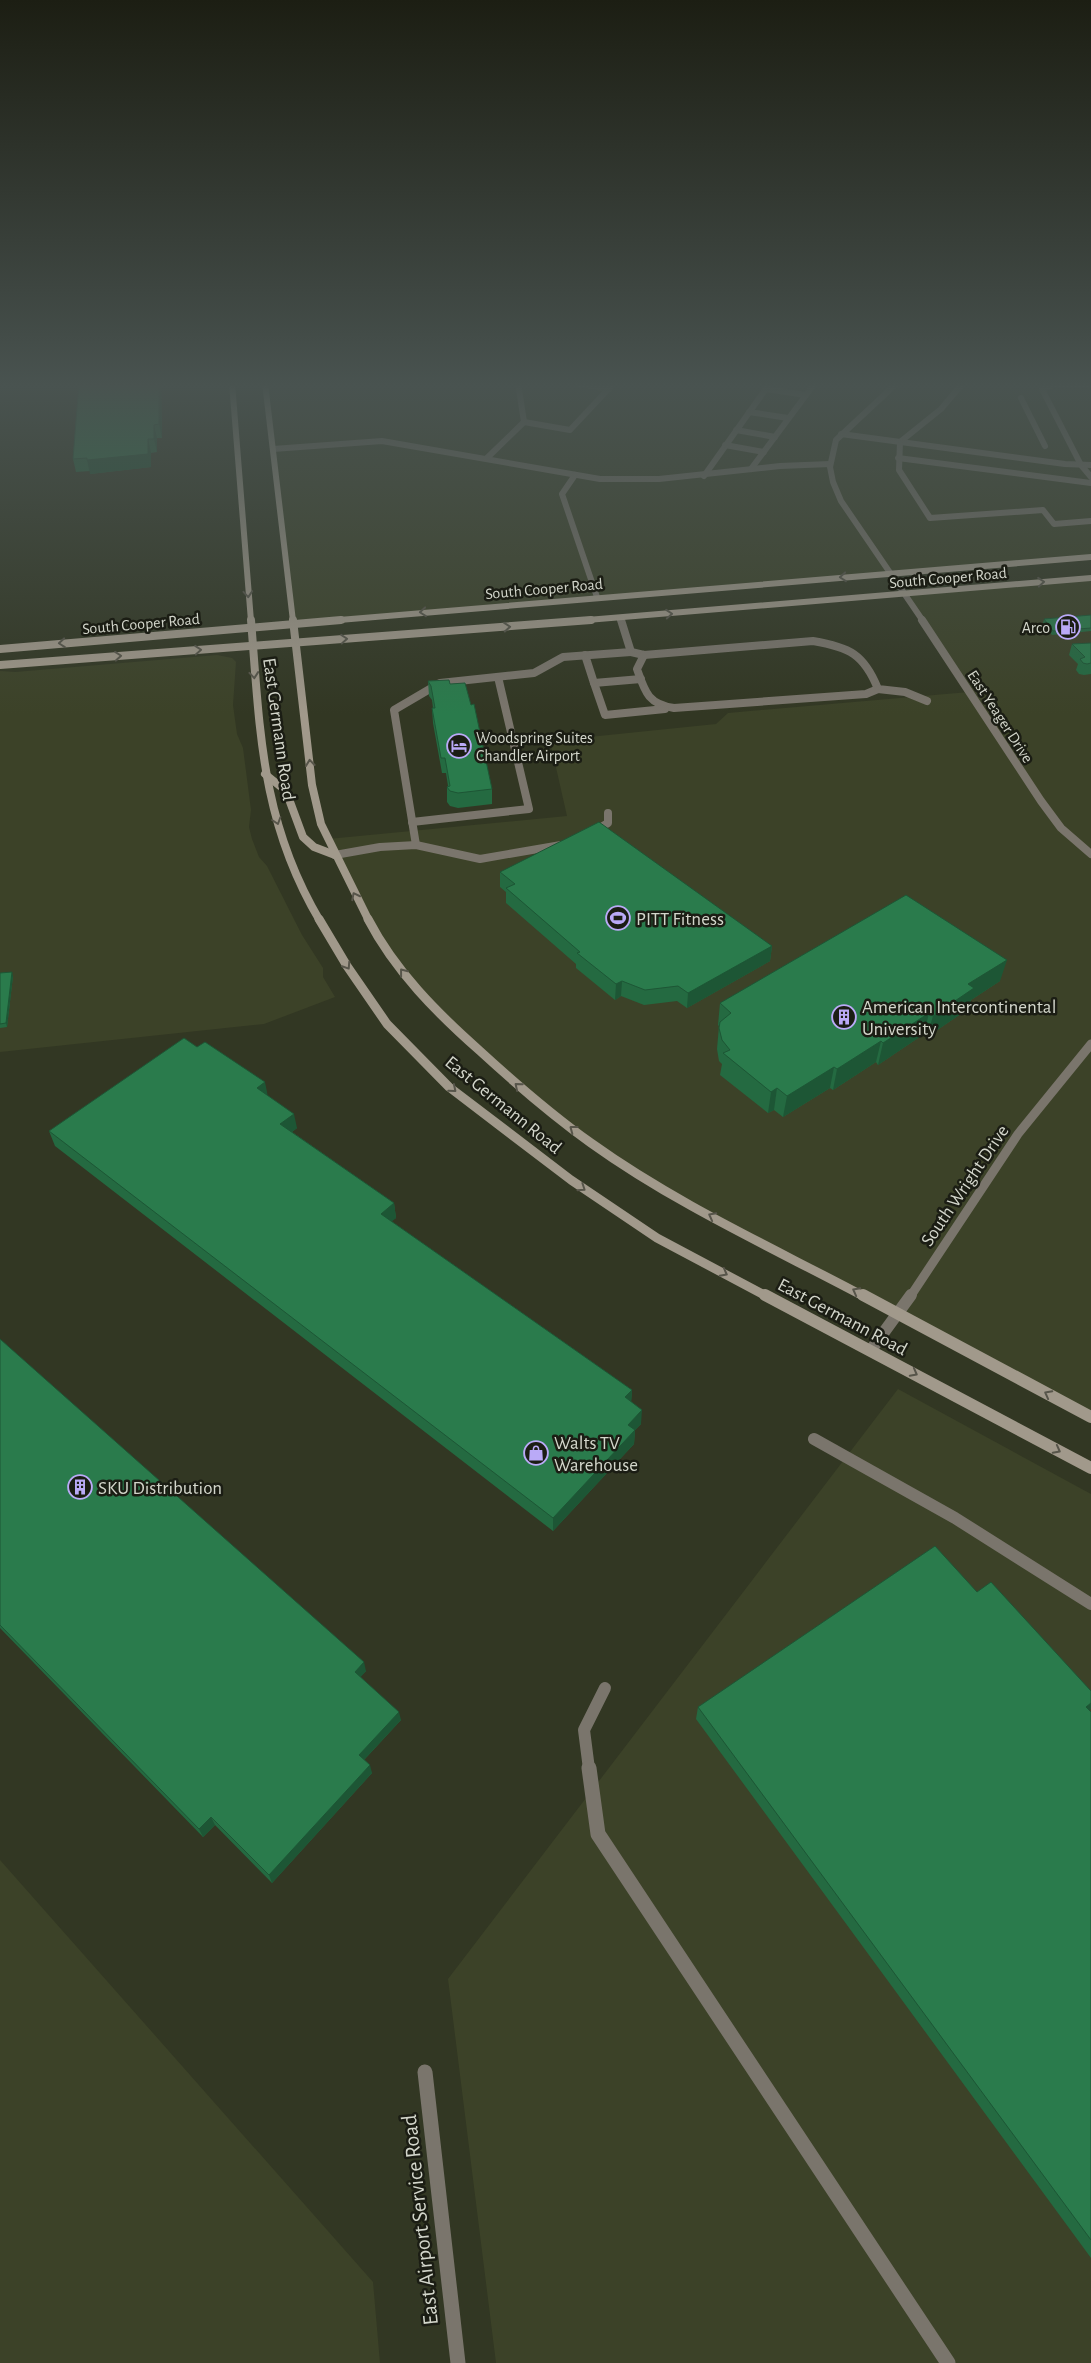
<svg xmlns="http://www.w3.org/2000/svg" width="1091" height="2363" viewBox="0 0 1091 2363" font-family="'Alegreya Sans',sans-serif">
	<rect width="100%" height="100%" fill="#323723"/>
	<g fill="#3c4228">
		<path d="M 265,383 L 1091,383 L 1091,556 L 293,623 Z"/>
		<path d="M 1091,578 L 1091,1417 L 661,1188 L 592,1144 L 444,1019 L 374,931 L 328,839 L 567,816 L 550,741 L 716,724 L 728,713 L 969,692 L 905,594 Z"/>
		<path d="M 217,655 L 232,658 L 236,662 L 233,705 L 237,734 L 243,748 L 251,810 L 249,827 L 252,839 L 259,857 L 267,866 L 302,935 L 323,968 L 323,977 L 335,997 L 264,1024 L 0,1052 L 0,671 L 15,672 Z"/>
		<path d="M 898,1389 L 1091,1494 L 1091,2363 L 496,2363 L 448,1979 Z"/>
		<path d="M 0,1860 L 373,2282 L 380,2363 L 0,2363 Z"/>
	</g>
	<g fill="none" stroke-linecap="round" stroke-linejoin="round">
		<g stroke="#7a756c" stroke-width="6">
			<path d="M 575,383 L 609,389"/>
			<path d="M 963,383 L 941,409 L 900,442 L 899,470 L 930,518 L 1043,510 L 1054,524 L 1091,521"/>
			<path d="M 1091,384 L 1056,384 L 1042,389 L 1081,465 L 1091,477"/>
			<path d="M 766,389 L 806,395"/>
			<path d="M 1021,398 L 1045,446"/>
			<path d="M 749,412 L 788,418"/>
			<path d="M 524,422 L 570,430 L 614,383"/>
			<path d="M 736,430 L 775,437"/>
			<path d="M 841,434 L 1065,464 L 1091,465"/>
			<path d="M 725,445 L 764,452"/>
			<path d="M 273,449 L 382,441 L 600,479 L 659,479 L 780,466 L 830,464"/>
			<path d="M 487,458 L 524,422 L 518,383 L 521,383"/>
			<path d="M 898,458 L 1091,483"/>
			<path d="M 751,469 L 815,383"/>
			<path d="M 575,475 L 562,494 L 597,597"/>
			<path d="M 704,476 L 770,383"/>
			<path d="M 620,618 L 621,621"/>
		</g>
		<g stroke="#7a756c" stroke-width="8">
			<path d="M 631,652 L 644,655 L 813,641 C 849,647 864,654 878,689 L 905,692 L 927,701"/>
			<path d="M 585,655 L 594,683 L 641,679"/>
			<path d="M 644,655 L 637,669 C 645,692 648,704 674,708 L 866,694 L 878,689"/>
			<path d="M 594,683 L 605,715 L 665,709"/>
			<path d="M 412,822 L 529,809 L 498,677"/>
			<path d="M 593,832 L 608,823 L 608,813"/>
			<path d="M 416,845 L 394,710 L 440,683 L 534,673 L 563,657 L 631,652 L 621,620"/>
			<path d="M 335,855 L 380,847 L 416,845 L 480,859 L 561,845"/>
		</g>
		<g stroke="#7a756c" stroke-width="12">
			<path d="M 814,1439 L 955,1518 L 1091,1604"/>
			<path d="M 589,1769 L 584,1730 L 605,1688"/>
		</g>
		<g stroke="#7a756c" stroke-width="15">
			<path d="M 589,1768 L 598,1834 L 948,2363"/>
			<path d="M 425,2072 L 458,2363"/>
		</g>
		<path stroke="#7a756c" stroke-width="6" d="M 897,383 L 836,440 L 830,467 L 833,482 L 841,501 L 923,621"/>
		<path stroke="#7a756c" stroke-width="8" d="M 922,620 L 1041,801 L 1061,828 L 1091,854"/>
		<path stroke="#7a756c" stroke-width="9" d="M 910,1297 L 1018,1134 L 1091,1044"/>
		<path stroke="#7a756c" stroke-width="12" d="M 871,1350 L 911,1295"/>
		<g stroke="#a1998b" stroke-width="6">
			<path d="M 232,383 L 251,621"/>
			<path d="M 265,383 L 293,621"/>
			<path d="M 327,621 L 1091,557"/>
			<path d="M 575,621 L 1091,578"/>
		</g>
		<g stroke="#a1998b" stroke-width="8">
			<path d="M 251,620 C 260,731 261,822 320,921"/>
			<path d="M 293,620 L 312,785 L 321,824 L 369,921"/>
			<path d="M 0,649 L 341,620"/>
			<path d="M 0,665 L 591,620"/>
			<path d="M 265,774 L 286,791 L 303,837 L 314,847 L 335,855"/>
		</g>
		<g stroke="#a1998b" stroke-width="9">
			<path d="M 319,919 L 347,966 L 387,1024 L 449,1087 L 571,1180 L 657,1238 L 768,1297"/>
			<path d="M 368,919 C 395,971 437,1013 480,1051 C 516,1084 552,1115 591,1143 C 676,1204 773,1248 865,1297"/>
		</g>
		<g stroke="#a1998b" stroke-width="12">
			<path d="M 765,1295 L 1091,1468"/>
			<path d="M 863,1295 L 1091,1417"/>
		</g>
	</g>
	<g fill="#246a41">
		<path d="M 79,383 L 161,383 L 162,438 L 157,438 L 157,452 L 151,453 L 151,467 L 90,474 L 90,471 L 76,472 L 73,459 Z"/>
		<path d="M 1091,615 L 1091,631 L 1052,635 L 1043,623 L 1044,619 Z"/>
		<path d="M 1091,643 L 1091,674 L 1084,675 L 1079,674 L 1076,670 L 1078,664 L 1069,655 L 1072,644 Z"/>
		<path d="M 428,681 L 450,684 L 492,789 L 492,804 L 458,808 L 450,806 L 447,802 L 447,787 L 448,786 L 446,773 L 442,773 L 433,723 L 432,708 L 433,708 L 432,700 L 429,696 Z"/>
		<path d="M 500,872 L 772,946 L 770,961 L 687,1008 L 677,1001 L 644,1005 L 621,996 L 615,1000 L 576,968 L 576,964 L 506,903 L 506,892 L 500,887 Z"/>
		<path d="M 0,973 L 13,976 L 7,1027 L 0,1028 Z"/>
		<path d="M 1000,981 L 971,1000 L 968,1009 L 927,1037 L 924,1034 L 878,1065 L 876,1062 L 833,1090 L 830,1088 L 783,1117 L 774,1110 L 768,1113 L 720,1075 L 722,1064 L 719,1061 L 717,1049 L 719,1026 L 718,1025 L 720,1003 Z"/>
		<path d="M 268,1096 L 297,1128 L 292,1132 L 394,1203 L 396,1218 L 391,1221 L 632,1390 L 631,1402 L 641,1424 L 635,1430 L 634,1444 L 553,1531 L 55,1146 L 49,1131 Z"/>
		<path d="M 0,1339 L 366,1671 L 360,1677 L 401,1720 L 364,1760 L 372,1773 L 272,1883 L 215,1825 L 203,1837 L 0,1628 Z"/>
		<path d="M 977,1592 L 1091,1691 L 1091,1708 L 1089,1710 L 1091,1712 L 1091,2258 L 696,1719 L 698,1707 Z"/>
	</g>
	<g fill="#1d5635">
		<path d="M 159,383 L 161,383 L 162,438 L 159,424 Z"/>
		<path d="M 154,425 L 157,438 L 157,452 L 154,439 Z"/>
		<path d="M 148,439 L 151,453 L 151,467 L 90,474 L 87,460 Z"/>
		<path d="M 772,946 L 770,961 L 687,1008 L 688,993 Z"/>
		<path d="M 1007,960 L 1000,981 L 971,1000 L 968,1009 L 927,1037 L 933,1016 L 968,984 Z"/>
		<path d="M 12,972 L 13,976 L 7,1027 L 6,1023 Z"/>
		<path d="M 622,981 L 621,996 L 615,1000 L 616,984 Z"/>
		<path d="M 929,1013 L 924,1034 L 878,1065 L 883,1043 Z"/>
		<path d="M 881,1041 L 876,1062 L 833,1090 L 837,1069 Z"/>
		<path d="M 834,1067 L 830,1088 L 783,1117 L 787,1096 Z"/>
		<path d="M 265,1082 L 268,1097 L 257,1088 Z"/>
		<path d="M 777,1088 L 774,1110 L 768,1113 L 771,1092 Z"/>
		<path d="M 294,1114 L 297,1128 L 283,1139 L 280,1124 Z"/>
		<path d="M 394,1203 L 396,1218 L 383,1229 L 381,1214 Z"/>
		<path d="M 632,1390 L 631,1404 L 625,1397 Z"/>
		<path d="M 642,1410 L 641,1424 L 627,1439 L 628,1425 Z"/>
		<path d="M 635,1430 L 634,1444 L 553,1531 L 553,1518 Z"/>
		<path d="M 364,1662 L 366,1671 L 357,1681 L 355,1672 Z"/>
		<path d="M 1091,1703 L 1091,1708 L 1090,1710 L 1078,1718 L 1086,1707 Z"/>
		<path d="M 399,1712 L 401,1720 L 361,1763 L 359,1755 Z"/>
		<path d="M 370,1765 L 372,1773 L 272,1883 L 269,1875 Z"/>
		<path d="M 211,1817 L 215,1825 L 203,1837 L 199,1829 Z"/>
	</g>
	<g fill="#2a7b4c" stroke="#1d5635">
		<path d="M 79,383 L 159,383 L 159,424 L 154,425 L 154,439 L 148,439 L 148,454 L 87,460 L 87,458 L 73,459 Z"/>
		<path d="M 1091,615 L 1091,628 L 1053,631 L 1044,619 Z"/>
		<path d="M 1091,643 L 1091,663 L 1087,664 L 1083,663 L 1080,659 L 1085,657 L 1072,644 Z"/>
		<path d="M 449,680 L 450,684 L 465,683 L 471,705 L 474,704 L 492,789 L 458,793 L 450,791 L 447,787 L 450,786 L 445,758 L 441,758 L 432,708 L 435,708 L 431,686 L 428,681 Z"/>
		<path d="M 599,822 L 772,946 L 688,993 L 678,986 L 645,990 L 622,981 L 616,984 L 577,953 L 580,952 L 506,888 L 515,884 L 500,872 Z"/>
		<path d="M 906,895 L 1007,960 L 968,984 L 974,988 L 933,1016 L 929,1013 L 883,1043 L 881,1041 L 837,1069 L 834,1067 L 787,1096 L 777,1088 L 771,1092 L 723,1053 L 730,1050 L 722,1040 L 719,1028 L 720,1022 L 731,1013 L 720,1003 Z"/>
		<path d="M 12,972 L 6,1023 L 0,1024 L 0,973 Z"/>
		<path d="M 184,1038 L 197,1047 L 205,1042 L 265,1082 L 257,1088 L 294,1114 L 280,1124 L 394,1203 L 381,1214 L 632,1390 L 625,1397 L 642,1410 L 628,1425 L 635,1430 L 553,1518 L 49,1131 Z"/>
		<path d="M 0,1339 L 364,1662 L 355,1672 L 399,1712 L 359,1755 L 370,1765 L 269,1875 L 211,1817 L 199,1829 L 0,1625 Z"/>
		<path d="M 935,1546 L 977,1592 L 991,1582 L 1091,1691 L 1091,1703 L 1086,1707 L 1091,1712 L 1091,2240 L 698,1707 Z"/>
	</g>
	<defs><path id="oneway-chevron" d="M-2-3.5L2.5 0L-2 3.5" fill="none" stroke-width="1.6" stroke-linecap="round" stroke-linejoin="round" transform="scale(1.25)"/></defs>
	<g stroke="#57554a">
		<use href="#oneway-chevron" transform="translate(843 577) rotate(175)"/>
		<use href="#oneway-chevron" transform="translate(1041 582) rotate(-5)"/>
		<use href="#oneway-chevron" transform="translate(248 594) rotate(86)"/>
		<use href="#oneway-chevron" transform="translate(423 612) rotate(175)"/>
		<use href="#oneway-chevron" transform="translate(669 614) rotate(-4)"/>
		<use href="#oneway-chevron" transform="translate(507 627) rotate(-4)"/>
		<use href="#oneway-chevron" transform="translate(344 639) rotate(-4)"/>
		<use href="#oneway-chevron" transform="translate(62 643) rotate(175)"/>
		<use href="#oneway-chevron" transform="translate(198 650) rotate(-4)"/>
		<use href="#oneway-chevron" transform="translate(118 656) rotate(-5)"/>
		<use href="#oneway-chevron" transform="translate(254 675) rotate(85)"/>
		<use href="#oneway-chevron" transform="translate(310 763) rotate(-96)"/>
		<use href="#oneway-chevron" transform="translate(277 821) rotate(72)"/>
		<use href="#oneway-chevron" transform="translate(355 896) rotate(-117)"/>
		<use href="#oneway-chevron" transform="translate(347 966) rotate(57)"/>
		<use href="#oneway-chevron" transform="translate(403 972) rotate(-128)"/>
		<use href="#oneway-chevron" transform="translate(518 1086) rotate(-140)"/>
		<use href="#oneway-chevron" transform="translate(453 1089) rotate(40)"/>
		<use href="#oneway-chevron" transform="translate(573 1129) rotate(-143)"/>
		<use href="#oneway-chevron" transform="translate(582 1188) rotate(34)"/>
		<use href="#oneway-chevron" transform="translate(712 1216) rotate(-152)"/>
		<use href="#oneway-chevron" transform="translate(724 1273) rotate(28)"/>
		<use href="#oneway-chevron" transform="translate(856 1291) rotate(-152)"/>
		<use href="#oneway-chevron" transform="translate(914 1373) rotate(28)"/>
		<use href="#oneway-chevron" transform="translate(1048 1394) rotate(-152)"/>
		<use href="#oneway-chevron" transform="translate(1057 1450) rotate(28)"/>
	</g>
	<linearGradient id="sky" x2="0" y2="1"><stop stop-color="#1c1e13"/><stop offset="0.54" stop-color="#495350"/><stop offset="1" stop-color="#495350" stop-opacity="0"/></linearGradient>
	<rect width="1091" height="714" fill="url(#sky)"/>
	<defs>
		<g id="fuel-ring" transform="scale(1.25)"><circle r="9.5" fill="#1b1d14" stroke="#baaaf7" stroke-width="1.5"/><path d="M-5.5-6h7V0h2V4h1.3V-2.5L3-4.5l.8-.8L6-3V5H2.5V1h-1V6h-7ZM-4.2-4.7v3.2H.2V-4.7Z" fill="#baaaf7"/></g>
		<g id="hotel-ring" transform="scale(1.25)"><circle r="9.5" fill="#1b1d14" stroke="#baaaf7" stroke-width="1.5"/><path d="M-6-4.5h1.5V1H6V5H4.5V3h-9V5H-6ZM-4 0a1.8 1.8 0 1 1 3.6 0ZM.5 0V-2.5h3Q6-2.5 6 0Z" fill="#baaaf7"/></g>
		<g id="stadium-ring" transform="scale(1.25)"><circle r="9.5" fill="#1b1d14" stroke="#baaaf7" stroke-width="1.5"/><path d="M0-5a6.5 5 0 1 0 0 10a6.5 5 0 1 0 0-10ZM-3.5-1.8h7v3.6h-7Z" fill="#baaaf7"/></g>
		<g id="building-ring" transform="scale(1.25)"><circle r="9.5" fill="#1b1d14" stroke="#baaaf7" stroke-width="1.5"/><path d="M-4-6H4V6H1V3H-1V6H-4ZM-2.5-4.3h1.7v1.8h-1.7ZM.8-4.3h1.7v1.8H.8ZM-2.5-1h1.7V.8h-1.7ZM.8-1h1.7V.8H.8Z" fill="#baaaf7"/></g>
		<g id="shop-ring" transform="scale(1.25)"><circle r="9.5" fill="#1b1d14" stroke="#baaaf7" stroke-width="1.5"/><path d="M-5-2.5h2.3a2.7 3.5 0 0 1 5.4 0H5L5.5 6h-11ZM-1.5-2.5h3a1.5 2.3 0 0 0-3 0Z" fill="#baaaf7"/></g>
	</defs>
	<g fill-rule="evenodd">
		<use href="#fuel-ring" x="1068" y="627"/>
		<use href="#hotel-ring" x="459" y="746"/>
		<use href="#stadium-ring" x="618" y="918"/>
		<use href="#building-ring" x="844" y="1017"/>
		<use href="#shop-ring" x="536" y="1453"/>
		<use href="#building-ring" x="80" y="1487"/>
	</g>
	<g text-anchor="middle" stroke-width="5" stroke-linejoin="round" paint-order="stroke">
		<g font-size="16" fill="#d3d6cb" stroke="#1b1d14">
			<text transform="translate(948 577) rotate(-5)" y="6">South Cooper Road</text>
			<text transform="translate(544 588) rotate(-5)" y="6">South Cooper Road</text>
			<text transform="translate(141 623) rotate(-5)" y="6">South Cooper Road</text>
			<text transform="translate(1001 716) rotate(57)" y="6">East Yeager Drive</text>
		</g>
		<g font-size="16" fill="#d3d6cb" stroke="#1b1d14" text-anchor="end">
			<text x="1050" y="633">Arco</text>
			<text x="476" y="743" text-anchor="start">Woodspring Suites<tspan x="476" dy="18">Chandler Airport</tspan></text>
		</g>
		<g font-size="19" fill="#d3d6cb" stroke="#1b1d14">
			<text transform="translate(280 729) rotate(82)" y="7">East Germann Road</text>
			<text transform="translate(504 1104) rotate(39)" y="7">East Germann Road</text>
			<text transform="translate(964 1185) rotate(-56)" y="7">South Wright Drive</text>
			<text transform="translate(843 1316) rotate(28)" y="7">East Germann Road</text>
		</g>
		<g font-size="19" fill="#d3d6cb" stroke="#1b1d14" text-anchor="start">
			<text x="636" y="925">PITT Fitness</text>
			<text x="862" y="1013">American Intercontinental<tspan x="862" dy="22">University</tspan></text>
			<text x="554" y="1449">Walts TV<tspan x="554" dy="22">Warehouse</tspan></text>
			<text x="98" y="1494">SKU Distribution</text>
		</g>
		<g font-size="22" fill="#d3d6cb" stroke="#1b1d14">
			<text transform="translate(419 2220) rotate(-96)" y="8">East Airport Service Road</text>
		</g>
	</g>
</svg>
